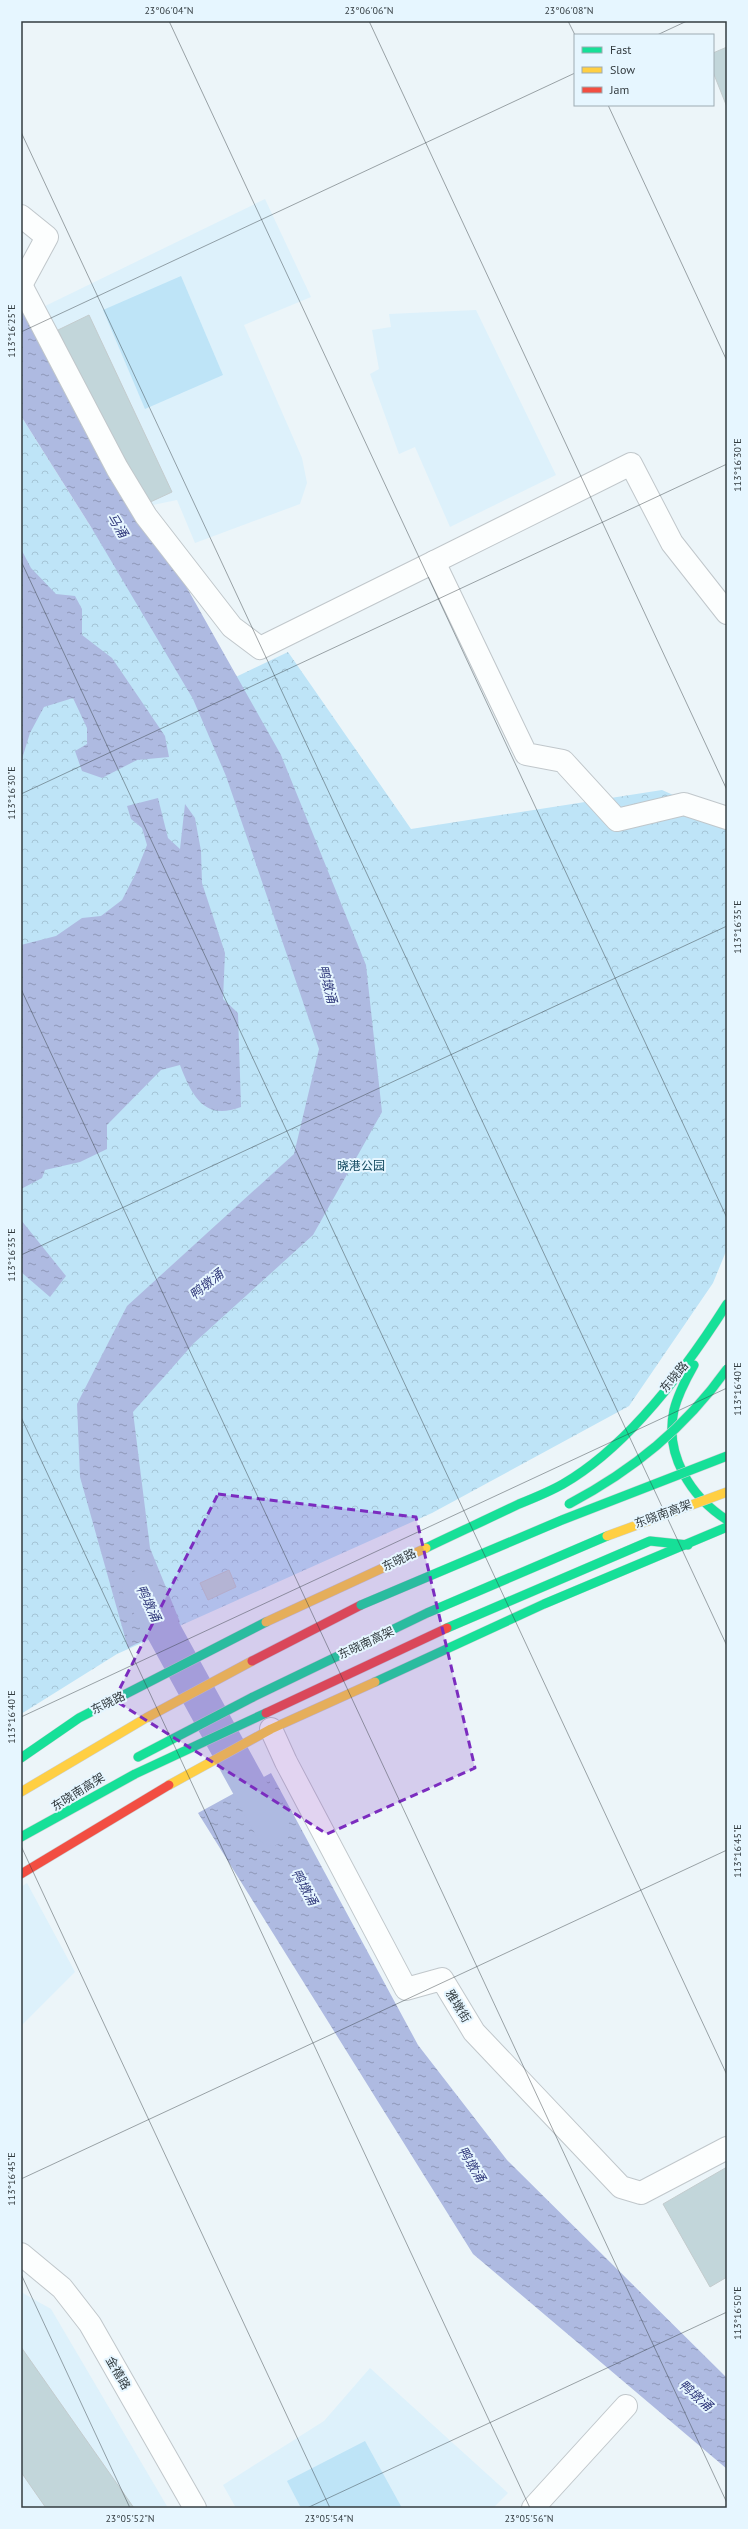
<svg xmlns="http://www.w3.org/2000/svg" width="748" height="2529" viewBox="0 0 748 2529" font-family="'PT Sans','Noto Sans SC',sans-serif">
	<defs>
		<pattern id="park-crowns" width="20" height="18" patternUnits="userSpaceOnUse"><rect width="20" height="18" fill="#bee4f7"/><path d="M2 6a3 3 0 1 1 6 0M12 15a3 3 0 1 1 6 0" fill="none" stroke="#a4c4d5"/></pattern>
		<pattern id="water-ripples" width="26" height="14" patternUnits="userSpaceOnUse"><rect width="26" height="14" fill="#aebae1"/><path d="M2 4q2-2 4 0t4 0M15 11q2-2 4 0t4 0" fill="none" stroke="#8e98b8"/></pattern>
	</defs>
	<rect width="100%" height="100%" fill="#ecf5f9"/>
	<g fill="#ddf1fb">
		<path d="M 265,199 L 311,297 L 244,325 L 302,458 L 307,483 L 300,504 L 195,543 L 177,500 L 148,506 L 39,309 Z"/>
		<path d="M 476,310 L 556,475 L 450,527 L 415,447 L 399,454 L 370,374 L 379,369 L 372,330 L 391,327 L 389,314 Z"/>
		<path d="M 27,1883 L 75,1972 L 21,2026 L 21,1887 Z"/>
		<path d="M 21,2292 L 51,2309 L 168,2508 L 21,2508 Z"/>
		<path d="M 370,2368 L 508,2493 L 493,2508 L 236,2508 L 223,2485 L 324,2421 Z"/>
	</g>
	<path fill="url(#park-crowns)" d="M 21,416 L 91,527 L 215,687 L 288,652 L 411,829 L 662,790 L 727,819 L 727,1249 L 713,1283 L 629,1406 L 432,1513 L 117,1654 L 21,1714 Z"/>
	<g fill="#bee4f7">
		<path d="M 181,276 L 223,375 L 145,409 L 103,310 Z"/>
		<path d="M 365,2441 L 402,2508 L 301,2508 L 287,2481 Z"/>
	</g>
	<g fill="url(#water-ripples)">
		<path d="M 21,293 L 281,755 L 366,965 L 382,1112 L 313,1235 L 194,1343 L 133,1412 L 150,1548 L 180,1622 L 128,1648 L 80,1477 L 77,1404 L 127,1306 L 294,1154 L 319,1049 L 226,776 L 193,699 L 91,527 L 21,416 Z"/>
		<path d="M 21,549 L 31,568 L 56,594 L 75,596 L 82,609 L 82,635 L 112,658 L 165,736 L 169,757 L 137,760 L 102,778 L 82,771 L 75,751 L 87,744 L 87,728 L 73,698 L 44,707 L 30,733 L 21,762 Z"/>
		<path d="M 158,798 L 168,838 L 180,849 L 185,804 L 195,818 L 201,851 L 202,883 L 225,953 L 223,999 L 238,1013 L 241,1107 C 204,1121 192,1096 180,1065 L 161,1070 L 107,1125 L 107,1149 L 80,1162 L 45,1170 L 42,1178 L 21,1189 L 21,945 L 56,936 L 82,918 L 101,916 L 122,900 L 135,875 L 147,845 L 142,828 L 131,819 L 127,806 Z"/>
		<path d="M 21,1220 L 66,1276 L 50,1297 L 21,1272 Z"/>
		<path d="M 271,1773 L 418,2045 L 507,2160 L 727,2378 L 727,2469 L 473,2254 L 198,1813 Z"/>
	</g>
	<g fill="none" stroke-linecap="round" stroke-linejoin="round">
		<path stroke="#aebae1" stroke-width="35" d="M 140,1588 L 272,1828"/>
	</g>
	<g fill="#c2d6da" stroke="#c3ccce">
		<path d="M 727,47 L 727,107 L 713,72 L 713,53 Z"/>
		<path d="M 89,315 L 172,492 L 146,504 L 125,458 L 119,461 L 58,330 Z"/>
		<path d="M 229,1570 L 236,1587 L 208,1600 L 200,1583 Z"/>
		<path d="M 727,2167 L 727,2277 L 710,2287 L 663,2204 Z"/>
		<path d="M 21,2347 L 134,2508 L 46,2508 L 21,2472 Z"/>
	</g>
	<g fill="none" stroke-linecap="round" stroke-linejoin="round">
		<g stroke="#c0c7cb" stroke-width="24">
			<g id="street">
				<path d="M 21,216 L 47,237 L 21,285"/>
				<path d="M 21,285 L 117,468 L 146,516 L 232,627 L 260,648 L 434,562 L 526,754 L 563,761 L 617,820 L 684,804 L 727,818"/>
				<path d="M 434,562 L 631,464 L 672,543 L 727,613"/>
				<path d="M 271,1729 L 286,1762 L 406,1989 L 442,1979 L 474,2032 L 621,2187 L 641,2193 L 727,2148"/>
				<path d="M 21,2254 L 62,2288 L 90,2324 L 195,2508"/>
				<path d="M 533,2508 L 626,2406"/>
			</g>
		</g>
		<g stroke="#cbd0d3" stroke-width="10">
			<g id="fast">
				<path d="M 694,1365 C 686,1379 678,1394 674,1410 C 664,1455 691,1497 727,1520"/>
				<path d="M 426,1548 C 457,1533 488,1519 519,1504 C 534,1498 549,1492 563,1484 C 629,1446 687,1367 727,1304"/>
				<path d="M 447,1628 L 650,1541 L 688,1545"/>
				<path d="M 375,1682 L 544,1604 L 727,1527"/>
				<path d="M 138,1757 L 253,1697"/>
				<path d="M 21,1758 L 79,1718 L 266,1622"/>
				<path d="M 21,1837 L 135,1774 L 266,1713"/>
			</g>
		</g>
		<g stroke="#cbd0d3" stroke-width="10">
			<g id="slow">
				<path d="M 266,1622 L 426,1548"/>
				<path d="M 169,1785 L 271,1729 L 375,1682"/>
				<path d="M 21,1792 L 146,1718 L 252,1661"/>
			</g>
		</g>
		<g stroke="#cbd0d3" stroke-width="10">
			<g id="jam">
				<path d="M 252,1661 L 361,1605"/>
				<path d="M 266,1713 L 447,1628"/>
				<path d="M 21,1874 L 169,1785"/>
			</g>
		</g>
		<use href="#street" stroke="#fcfefe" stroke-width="22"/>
		<use href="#fast" stroke="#16e098" stroke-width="9"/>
		<use href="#slow" stroke="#ffcf43" stroke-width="9"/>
		<use href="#jam" stroke="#f24e42" stroke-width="9"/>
		<g stroke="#cbd0d3" stroke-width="10" stroke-linecap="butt">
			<g id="fast-bridge">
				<path d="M 569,1504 C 633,1470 685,1428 727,1369"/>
				<path d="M 361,1605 L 562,1520 L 727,1456"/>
				<path d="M 253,1697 L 427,1613 L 607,1536"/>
			</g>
		</g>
		<g stroke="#cbd0d3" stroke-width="10" stroke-linecap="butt">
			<path id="slow-bridge" d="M 607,1536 L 727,1492"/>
		</g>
		<use href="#fast-bridge" stroke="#16e098" stroke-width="9"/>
		<use href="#slow-bridge" stroke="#ffcf43" stroke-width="9"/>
	</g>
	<path fill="#7b2cbf" fill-opacity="0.2" stroke="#7b2cbf" stroke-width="3" stroke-dasharray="8 5" stroke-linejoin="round" d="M 218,1494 L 416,1517 L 475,1768 L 327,1834 L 114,1700 Z"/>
	<path fill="none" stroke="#333c40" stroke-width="1" stroke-opacity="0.45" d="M 169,21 L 727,1218M 369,21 L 727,790M 568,21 L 575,35M 657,35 L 687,21M 608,105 L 727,361M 21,132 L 727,1646M 21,332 L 575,73M 21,561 L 727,2075M 21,794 L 727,464M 21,989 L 727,2503M 21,1255 L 727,926M 21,1417 L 530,2508M 21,1717 L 727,1388M 21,1846 L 330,2508M 21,2179 L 727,1850M 21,2274 L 130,2508M 307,2508 L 727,2312"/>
	<g text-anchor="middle" stroke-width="4" stroke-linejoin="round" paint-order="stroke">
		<g font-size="12" fill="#134960" stroke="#e6f6ff">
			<text x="361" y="1170">晓港公园</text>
		</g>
		<g font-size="12" fill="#333c40" stroke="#e6f6ff">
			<text transform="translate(674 1377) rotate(-50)" y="4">东晓路</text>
			<text transform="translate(663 1514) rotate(-20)" y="4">东晓南高架</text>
			<text transform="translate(399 1560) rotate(-25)" y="4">东晓路</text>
			<text transform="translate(366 1643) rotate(-25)" y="4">东晓南高架</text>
			<text transform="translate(108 1703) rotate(-26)" y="4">东晓路</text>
			<text transform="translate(78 1792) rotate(-32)" y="4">东晓南高架</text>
			<text transform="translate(458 2006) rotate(59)" y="4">雅墩街</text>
			<text transform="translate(118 2373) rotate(60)" y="4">金禧路</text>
		</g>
		<g font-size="13" font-style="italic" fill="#313a7c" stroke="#e6f6ff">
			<text transform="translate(118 525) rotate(59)" y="5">马涌</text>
			<text transform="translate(328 984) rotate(75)" y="5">鸭墩涌</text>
			<text transform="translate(206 1284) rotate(-39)" y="5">鸭墩涌</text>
			<text transform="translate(149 1603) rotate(64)" y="5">鸭墩涌</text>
			<text transform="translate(305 1887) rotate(61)" y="5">鸭墩涌</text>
			<text transform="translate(472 2164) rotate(58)" y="5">鸭墩涌</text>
			<text transform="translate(696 2395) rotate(41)" y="5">鸭墩涌</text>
		</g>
	</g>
	<rect width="748" height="2529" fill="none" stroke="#e6f6ff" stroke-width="44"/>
	<rect x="574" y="34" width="140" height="72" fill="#e6f6ff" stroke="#9eacb3"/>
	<rect x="582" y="47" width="20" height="6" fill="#16e098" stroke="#9eacb3"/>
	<text x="610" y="54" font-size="12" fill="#333c40">Fast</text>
	<rect x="582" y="67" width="20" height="6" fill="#ffcf43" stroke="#9eacb3"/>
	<text x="610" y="74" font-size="12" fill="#333c40">Slow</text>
	<rect x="582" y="87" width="20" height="6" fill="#f24e42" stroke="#9eacb3"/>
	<text x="610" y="94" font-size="12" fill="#333c40">Jam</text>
	<rect x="22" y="22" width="704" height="2485" fill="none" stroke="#333c40" stroke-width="1.5"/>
	<g font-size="10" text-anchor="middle" fill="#333c40">
		<text x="169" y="14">23°06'04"N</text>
		<text x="369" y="14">23°06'06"N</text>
		<text x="569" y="14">23°06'08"N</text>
		<text transform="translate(11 331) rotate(-90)" y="4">113°16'25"E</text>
		<text transform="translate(737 465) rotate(-90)" y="4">113°16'30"E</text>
		<text transform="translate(11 793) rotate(-90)" y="4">113°16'30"E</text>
		<text transform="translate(737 927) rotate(-90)" y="4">113°16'35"E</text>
		<text transform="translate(11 1255) rotate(-90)" y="4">113°16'35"E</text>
		<text transform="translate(737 1389) rotate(-90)" y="4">113°16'40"E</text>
		<text transform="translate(11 1717) rotate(-90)" y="4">113°16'40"E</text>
		<text transform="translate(737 1851) rotate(-90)" y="4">113°16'45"E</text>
		<text transform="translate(11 2179) rotate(-90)" y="4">113°16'45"E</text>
		<text transform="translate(737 2313) rotate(-90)" y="4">113°16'50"E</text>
		<text x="130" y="2522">23°05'52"N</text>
		<text x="329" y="2522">23°05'54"N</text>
		<text x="529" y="2522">23°05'56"N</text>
	</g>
</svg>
